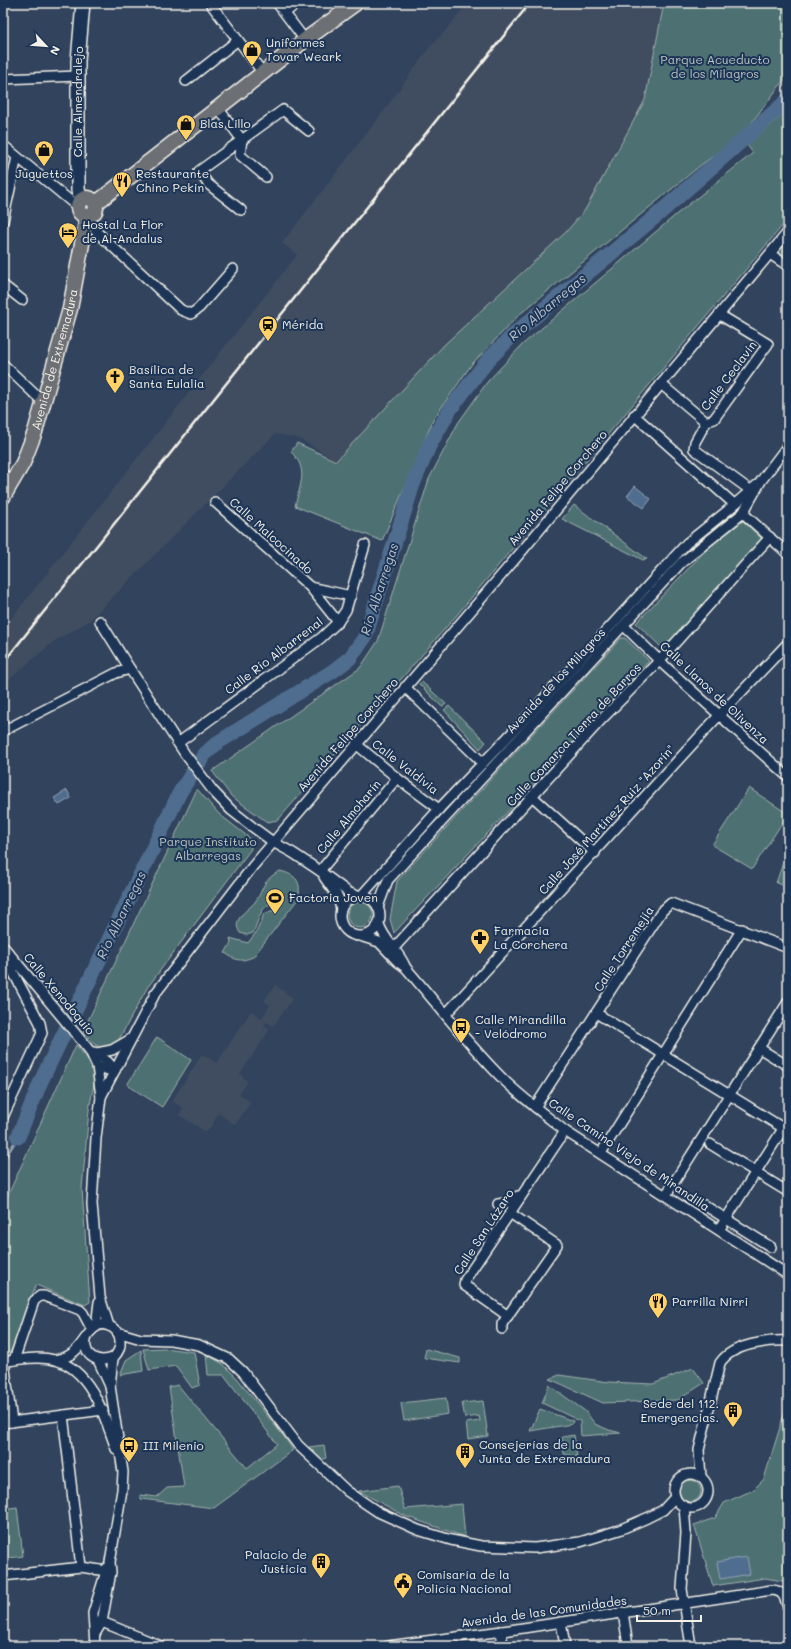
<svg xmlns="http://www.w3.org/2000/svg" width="791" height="1649" viewBox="0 0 791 1649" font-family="Mali,sans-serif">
	<rect width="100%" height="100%" fill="#31435d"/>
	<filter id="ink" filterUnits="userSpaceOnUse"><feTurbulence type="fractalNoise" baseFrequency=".025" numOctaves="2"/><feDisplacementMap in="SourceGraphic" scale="8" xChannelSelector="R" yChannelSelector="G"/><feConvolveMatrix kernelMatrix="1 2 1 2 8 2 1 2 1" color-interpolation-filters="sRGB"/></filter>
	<g filter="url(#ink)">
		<g fill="#3f4d61">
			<path d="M 467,3 L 664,3 L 645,100 L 585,210 L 566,232 L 445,344 L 336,461 L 307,443 L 296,438 L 275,434 L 89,621 L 53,642 L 3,685 L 3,629 L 297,255 L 282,243 L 383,112 L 429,48 L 446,30 Z"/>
			<path d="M 275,985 L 293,998 L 274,1026 L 266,1022 L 264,1026 L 270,1029 L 240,1074 L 248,1082 L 239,1094 L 251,1102 L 235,1125 L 218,1113 L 213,1124 L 206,1132 L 179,1115 L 183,1108 L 172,1101 L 202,1054 L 217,1063 L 251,1011 L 262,1018 L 270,1005 L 264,1001 Z"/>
		</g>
		<g fill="#4e7172" stroke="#a1b1ad">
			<path d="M 664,3 L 788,3 L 788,75 L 742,135 L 701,165 L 520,314 L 472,364 L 434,418 L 382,541 L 295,506 C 300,485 309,469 291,452 L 297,443 L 336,461 L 445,344 L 566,232 L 585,210 L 645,100 Z"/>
			<path d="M 788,110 L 788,219 L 456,616 L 278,820 L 267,822 L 231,796 L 212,771 L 360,668 L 378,641 L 429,479 L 458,423 L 488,381 L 523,344 L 678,213 L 753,153 L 747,145 Z"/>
			<path d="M 788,232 L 788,267 L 770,254 Z"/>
			<path d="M 574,505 L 647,559 L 643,560 L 562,519 Z"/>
			<path d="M 743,521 L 763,540 L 663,649 L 636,623 L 709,547 Z"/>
			<path d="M 621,638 L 625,638 L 649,661 L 394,933 L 390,919 L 397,881 Z"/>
			<path d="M 422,682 L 446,704 L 442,707 L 419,684 Z"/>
			<path d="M 449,706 L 486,742 L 480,749 L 444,710 Z"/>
			<path d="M 749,788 L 788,814 L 752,869 L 712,845 Z"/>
			<path d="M 197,789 L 219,814 L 251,839 L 251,849 L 147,988 L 116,1045 L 106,1050 L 94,1044 L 83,1031 Z"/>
			<path d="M 785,857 L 788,858 L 788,887 L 776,883 Z"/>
			<path d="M 280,871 C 297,875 302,882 298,899 L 253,957 C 240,962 237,961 225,953 L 231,943 L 230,938 L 248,943 L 257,931 L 264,914 L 279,908 L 278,903 C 260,902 259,921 253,933 L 247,935 L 240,933 C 238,929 236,925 238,921 C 241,913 250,908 255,902 C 265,888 261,881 280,871 Z"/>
			<circle cx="360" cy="915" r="13"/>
			<path d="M 157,1037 L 191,1060 L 162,1107 L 127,1085 Z"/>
			<path d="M 76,1045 L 87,1058 L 93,1071 L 94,1084 L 89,1110 L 82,1189 L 90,1302 L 85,1305 L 36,1285 L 11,1351 L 3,1355 L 3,1206 Z"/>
			<path d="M 164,1348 L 194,1352 L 200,1385 L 192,1388 L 176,1366 L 149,1370 L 143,1349 Z"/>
			<path d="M 426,1349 L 460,1358 L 460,1363 L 424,1358 Z"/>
			<path d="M 141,1350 L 143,1371 L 120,1375 L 126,1360 Z"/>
			<path d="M 206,1354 L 223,1364 L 237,1378 L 285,1438 L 293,1450 L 214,1508 L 141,1499 L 140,1495 L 157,1497 L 167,1488 L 184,1487 L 169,1387 L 178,1385 L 247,1468 L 277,1444 L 224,1375 L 208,1375 Z"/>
			<path d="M 693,1368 L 704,1383 L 678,1400 L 603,1403 L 550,1379 L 559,1375 L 609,1382 L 653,1384 Z"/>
			<path d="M 549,1385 L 585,1411 L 595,1424 L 609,1430 L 621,1433 L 581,1436 L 580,1421 L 542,1403 Z"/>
			<path d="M 446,1398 L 448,1414 L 404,1421 L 401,1403 Z"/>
			<path d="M 483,1401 L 488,1436 L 468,1439 L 466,1423 L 480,1421 L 479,1416 L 465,1418 L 462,1403 Z"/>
			<path d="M 788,1407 L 788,1582 L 765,1578 L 713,1586 L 694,1525 L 715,1518 L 724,1503 L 753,1490 L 764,1479 L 785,1411 Z"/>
			<path d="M 540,1409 L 573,1421 L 572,1424 L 530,1431 Z"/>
			<path d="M 574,1435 L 577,1457 L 564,1454 L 562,1437 Z"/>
			<path d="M 324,1445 L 326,1458 L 322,1460 L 319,1458 L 309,1447 Z"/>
			<circle cx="690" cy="1491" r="11"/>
			<path d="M 398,1486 L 405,1509 L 462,1504 L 465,1537 L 405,1516 L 359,1491 Z"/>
			<path d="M 17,1507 L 23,1556 L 3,1559 L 3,1509 Z"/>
		</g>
		<g fill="#506d8f" stroke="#92a2b3">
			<path d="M 635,486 L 651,499 L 644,508 L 627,496 Z"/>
			<path d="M 67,790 L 71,798 L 59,805 L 54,798 Z"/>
			<path d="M 747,1557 L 750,1574 L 720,1579 L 717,1562 Z"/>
		</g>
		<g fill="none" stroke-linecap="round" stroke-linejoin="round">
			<path stroke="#92a2b3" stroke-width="2.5" d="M 3,1161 L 18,1137"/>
			<path stroke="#506d8f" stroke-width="15" d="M 18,1137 L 42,1079 L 180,792 L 204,755 L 217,743 L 333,671 L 350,658 L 365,637 L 413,484 L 429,446 L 451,408 L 488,360 L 514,334 L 655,217 L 788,100"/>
			<g stroke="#f4f1e8" stroke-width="12">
				<g id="minor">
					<path d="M 210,3 L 263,73"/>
					<path d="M 277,3 L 305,40"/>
					<path d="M 285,13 L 297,3"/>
					<path d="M 3,79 L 78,76"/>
					<path d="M 186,81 L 238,40"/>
					<path d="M 218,108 L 242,140 L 240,155 L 266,177"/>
					<path d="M 3,145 L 74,204 L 79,205"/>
					<path d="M 241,210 L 208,184 L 199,171 L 283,110 L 309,131"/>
					<path d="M 3,221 L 17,157"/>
					<path d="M 86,222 L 181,310 L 191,314 L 199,308 L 233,269"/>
					<path d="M 770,254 L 788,266"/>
					<path d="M 3,285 L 22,300"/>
					<path d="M 720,315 L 768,344 L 714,419 L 706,422 L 695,442 L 694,449 L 750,490"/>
					<path d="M 3,364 L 43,402"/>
					<path d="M 661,384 L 706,422"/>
					<path d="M 634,415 L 734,504"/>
					<path d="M 3,474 L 12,483"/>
					<path d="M 215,502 L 310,587 L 338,622"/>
					<path d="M 743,513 L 788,554"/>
					<path d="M 310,587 L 351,596"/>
					<path d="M 100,621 L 130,669 L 185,754 L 213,791 L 231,810 L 254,828 L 273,842 L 293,853 L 320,871 L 348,892 L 357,896"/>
					<path d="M 624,626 L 666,667 L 788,777"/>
					<path d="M 405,687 L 483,763"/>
					<path d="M 3,731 L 116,673 L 130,669"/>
					<path d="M 178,743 L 321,638 L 338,622 L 346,610 L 365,545"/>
					<path d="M 356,744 L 397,778 L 439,809"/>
					<path d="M 532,796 L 595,853"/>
					<path d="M 320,871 L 397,778"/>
					<path d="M 324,877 L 338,897 L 341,909"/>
					<circle cx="360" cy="916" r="20"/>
					<path d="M 361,896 L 439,809 L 527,717 L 687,543 L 727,511 L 757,485"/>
					<path d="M 378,907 L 388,880 L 681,563 L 743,513 L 761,481 L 788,445"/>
					<path d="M 379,924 C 384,940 398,950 405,966"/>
					<path d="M 363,937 L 379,942 L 398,962 L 406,968 C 439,1006 470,1047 506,1082 C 524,1099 545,1115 565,1131 L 788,1275"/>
					<path d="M 3,946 L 90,1051 L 97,1066 L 108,1070 L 115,1070"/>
					<path d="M 394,948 L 602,719 L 660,660 L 770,537"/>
					<path d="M 596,1013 L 788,1131"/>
					<path d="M 446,1014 L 712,723 L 788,643"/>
					<path d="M 759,1048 L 788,1066"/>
					<path d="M 94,1052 L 108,1062 L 115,1070"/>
					<path d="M 97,1053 L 112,1050 L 131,1039"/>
					<path d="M 97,1066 L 101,1097"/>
					<path d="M 535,1107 L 662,911 L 671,903 L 788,948"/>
					<path d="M 3,1117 L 42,1033 L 40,1023 L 13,972 L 8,953"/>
					<path d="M 710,1144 L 788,1192"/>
					<path d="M 601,1153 L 742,929"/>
					<path d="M 666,1195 L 788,1002"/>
					<path d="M 498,1204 L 511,1202 L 518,1196"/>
					<path d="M 704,1205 L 771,1247"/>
					<path d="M 719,1230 L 788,1121"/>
					<path d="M 508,1316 L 464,1285 L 465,1280 L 565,1131"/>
					<path d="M 109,1326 L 100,1297 L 92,1204 L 96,1138 L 101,1097 L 155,994 L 253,866 L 522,551 L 788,232"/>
					<path d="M 96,1327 L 99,1302"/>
					<path d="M 502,1329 L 502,1324 L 557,1245 L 510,1213"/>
					<path d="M 117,1332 L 141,1339 L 171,1340 L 199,1345 L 229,1359 L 243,1372 L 298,1445 L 347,1491 L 378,1512 L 418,1530 L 451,1540 L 481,1546 L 535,1548 L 580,1542 L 619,1530 L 647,1518 L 663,1510 L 675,1497"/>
					<path d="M 14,1360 L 34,1301 L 40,1296 L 44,1296 L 80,1310 L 83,1313 L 92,1330"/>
					<path d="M 55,1360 C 63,1358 69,1357 75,1351 C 86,1342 93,1315 113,1328 C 117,1331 120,1336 120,1341 C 121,1348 118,1353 113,1358 C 96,1364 81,1355 87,1336"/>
					<path d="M 4,1361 L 12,1422"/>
					<path d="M 3,1362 C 20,1359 39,1356 55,1360 C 92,1370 105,1418 116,1449"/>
					<path d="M 110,1386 L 113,1358"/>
					<path d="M 63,1415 L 81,1567"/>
					<path d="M 3,1423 L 103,1410"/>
					<circle cx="691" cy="1491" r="17"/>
					<path d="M 701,1477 L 699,1450 L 720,1363 C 732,1344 768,1340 788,1341"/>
					<path d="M 684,1506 L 686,1533 L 682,1589 L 691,1646"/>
					<path d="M 3,1576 L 81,1567 L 106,1571"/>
					<path d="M 623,1612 L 628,1646"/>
					<path d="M 561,1622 L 565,1646"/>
					<path d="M 98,1623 L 102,1622 L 161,1646"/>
					<path d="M 501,1631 L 503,1646"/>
					<path d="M 95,1634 L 102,1622 L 111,1572 L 110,1562 L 122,1490 L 123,1472 L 110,1386 L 98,1360"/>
					<path d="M 95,1646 L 93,1613 L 107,1568"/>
					<path d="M 388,1646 L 510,1630 L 772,1590 C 784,1591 784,1597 788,1607"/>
				</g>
			</g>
			<g stroke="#f4f1e8" stroke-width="16">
				<g id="secondary">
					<path id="s1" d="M 82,200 L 78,190 L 78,61 L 83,3"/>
				</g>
			</g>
			<g stroke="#f4f1e8" stroke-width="17">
				<g id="primary">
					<circle cx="87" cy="207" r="9"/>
					<path d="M 95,204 L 305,40 L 356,3"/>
					<path id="s2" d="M 3,497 L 23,463 L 35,432 L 70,309 L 86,222 L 84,216"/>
				</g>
			</g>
			<use href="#minor" stroke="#1d3557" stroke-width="9"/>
			<use href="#secondary" stroke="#1d3557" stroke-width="13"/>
			<use href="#primary" stroke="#6c6f75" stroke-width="14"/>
			<path stroke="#f4f1e8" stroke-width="2.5" d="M 3,663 L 530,3"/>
		</g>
	</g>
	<defs>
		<g id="shop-pin" transform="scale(1)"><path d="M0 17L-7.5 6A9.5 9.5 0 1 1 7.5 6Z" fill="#ffd166" stroke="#1d3557"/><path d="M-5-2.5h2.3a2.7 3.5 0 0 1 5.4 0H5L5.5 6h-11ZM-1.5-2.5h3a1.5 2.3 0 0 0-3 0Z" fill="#111"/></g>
		<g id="restaurant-pin" transform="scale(1)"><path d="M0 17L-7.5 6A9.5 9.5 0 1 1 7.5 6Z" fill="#ffd166" stroke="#1d3557"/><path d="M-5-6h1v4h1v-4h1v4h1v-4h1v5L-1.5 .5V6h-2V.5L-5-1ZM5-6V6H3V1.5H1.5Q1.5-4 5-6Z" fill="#111"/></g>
		<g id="hotel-pin" transform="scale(1)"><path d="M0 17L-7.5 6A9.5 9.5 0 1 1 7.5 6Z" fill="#ffd166" stroke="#1d3557"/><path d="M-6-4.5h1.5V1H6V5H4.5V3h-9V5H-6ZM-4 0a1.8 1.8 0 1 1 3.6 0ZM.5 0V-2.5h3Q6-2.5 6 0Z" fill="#111"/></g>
		<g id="station-pin" transform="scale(1)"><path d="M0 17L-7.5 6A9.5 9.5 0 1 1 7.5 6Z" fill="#ffd166" stroke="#1d3557"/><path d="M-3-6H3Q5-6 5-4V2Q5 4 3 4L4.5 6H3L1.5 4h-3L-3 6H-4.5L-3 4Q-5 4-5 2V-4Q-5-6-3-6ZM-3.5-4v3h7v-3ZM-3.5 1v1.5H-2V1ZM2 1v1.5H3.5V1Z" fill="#111"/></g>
		<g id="church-pin" transform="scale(1)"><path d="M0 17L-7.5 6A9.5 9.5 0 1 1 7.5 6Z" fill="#ffd166" stroke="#1d3557"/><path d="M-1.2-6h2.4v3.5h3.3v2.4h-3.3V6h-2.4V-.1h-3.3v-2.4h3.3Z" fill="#111"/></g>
		<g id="stadium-pin" transform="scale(1)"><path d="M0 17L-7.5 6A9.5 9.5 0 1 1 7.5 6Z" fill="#ffd166" stroke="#1d3557"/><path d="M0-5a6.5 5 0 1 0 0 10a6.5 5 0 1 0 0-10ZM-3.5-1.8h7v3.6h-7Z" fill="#111"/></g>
		<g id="pharmacy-pin" transform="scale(1)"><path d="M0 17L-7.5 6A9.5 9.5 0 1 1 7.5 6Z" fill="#ffd166" stroke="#1d3557"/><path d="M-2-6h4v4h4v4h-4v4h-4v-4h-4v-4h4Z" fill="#111"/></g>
		<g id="bus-pin" transform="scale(1)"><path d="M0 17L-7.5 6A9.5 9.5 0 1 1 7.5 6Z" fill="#ffd166" stroke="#1d3557"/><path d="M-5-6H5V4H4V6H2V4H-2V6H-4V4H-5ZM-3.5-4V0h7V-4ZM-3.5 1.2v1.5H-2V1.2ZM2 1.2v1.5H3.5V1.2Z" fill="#111"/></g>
		<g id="building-pin" transform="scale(1)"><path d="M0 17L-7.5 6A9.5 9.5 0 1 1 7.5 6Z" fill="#ffd166" stroke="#1d3557"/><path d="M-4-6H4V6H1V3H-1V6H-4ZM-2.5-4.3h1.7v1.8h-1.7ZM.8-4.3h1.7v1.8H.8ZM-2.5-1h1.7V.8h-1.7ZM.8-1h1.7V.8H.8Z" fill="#111"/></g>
		<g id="civic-pin" transform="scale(1)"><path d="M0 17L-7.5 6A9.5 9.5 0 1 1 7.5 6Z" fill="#ffd166" stroke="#1d3557"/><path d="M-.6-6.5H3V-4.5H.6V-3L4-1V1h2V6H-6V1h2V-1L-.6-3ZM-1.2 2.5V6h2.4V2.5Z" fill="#111"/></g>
	</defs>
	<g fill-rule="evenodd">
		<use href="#shop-pin" x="252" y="50"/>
		<use href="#shop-pin" x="186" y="124"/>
		<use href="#shop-pin" x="44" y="150"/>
		<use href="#restaurant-pin" x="122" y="181"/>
		<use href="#hotel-pin" x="68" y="232"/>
		<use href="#station-pin" x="268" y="325"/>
		<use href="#church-pin" x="115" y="377"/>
		<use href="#stadium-pin" x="275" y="898"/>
		<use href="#pharmacy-pin" x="480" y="938"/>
		<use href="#bus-pin" x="461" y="1027"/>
		<use href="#restaurant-pin" x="658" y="1302"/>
		<use href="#building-pin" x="733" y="1411"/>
		<use href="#bus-pin" x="129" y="1446"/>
		<use href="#building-pin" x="465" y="1452"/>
		<use href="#building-pin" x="321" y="1562"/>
		<use href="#civic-pin" x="403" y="1582"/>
	</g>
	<g text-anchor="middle" stroke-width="4" stroke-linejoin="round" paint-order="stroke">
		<g font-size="12" fill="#f4f1e8" stroke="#1d3557" text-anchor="start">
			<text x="266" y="47">Uniformes<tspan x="266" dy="14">Tovar Weark</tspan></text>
			<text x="200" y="128">Blas Lillo</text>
			<text x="44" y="178" text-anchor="middle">Juguettos</text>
			<text x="136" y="178">Restaurante<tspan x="136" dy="14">Chino Pekin</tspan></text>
			<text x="82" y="229">Hostal La Flor<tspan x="82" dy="14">de Al-Andalus</tspan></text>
			<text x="282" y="329">Mérida</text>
			<text x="129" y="374">Basílica de<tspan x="129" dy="14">Santa Eulalia</tspan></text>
			<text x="289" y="902">Factoria Joven</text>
			<text x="494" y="935">Farmacia<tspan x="494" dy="14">La Corchera</tspan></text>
			<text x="475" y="1024">Calle Mirandilla<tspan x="475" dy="14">- Velódromo</tspan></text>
			<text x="672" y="1306">Parrilla Nirri</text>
			<text x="719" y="1408" text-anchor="end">Sede del 112.<tspan x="719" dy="14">Emergencias.</tspan></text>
			<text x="479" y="1449">Consejerías de la<tspan x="479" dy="14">Junta de Extremadura</tspan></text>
			<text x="143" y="1450">III Milenio</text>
			<text x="307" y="1559" text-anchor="end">Palacio de<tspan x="307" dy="14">Justicia</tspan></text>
			<text x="417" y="1579">Comisaría de la<tspan x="417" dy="14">Policía Nacional</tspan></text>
		</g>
		<g font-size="12" fill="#bac4bf" stroke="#1d3557">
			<text x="715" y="64">Parque Acueducto<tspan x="715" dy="14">de los Milagros</tspan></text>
			<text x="208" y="846">Parque Instituto<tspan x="208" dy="14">Albarregas</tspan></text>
		</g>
		<g font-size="12" fill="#f4f1e8" stroke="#1d3557">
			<text dy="4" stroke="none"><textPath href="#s1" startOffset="99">Calle Almendralejo</textPath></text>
			<text dy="4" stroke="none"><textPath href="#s2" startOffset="148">Avenida de Extremadura</textPath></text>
			<text transform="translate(729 376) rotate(-53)" y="4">Calle Ceclavín</text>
			<text transform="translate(558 488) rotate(-50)" y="4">Avenida Felipe Corchero</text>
			<text transform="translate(271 536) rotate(42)" y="4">Calle Malcocinado</text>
			<text transform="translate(274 656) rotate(-37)" y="4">Calle Río Albarrenal</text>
			<text transform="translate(556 681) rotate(-47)" y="4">Avenida de los Milagros</text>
			<text transform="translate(714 693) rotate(43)" y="4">Calle Llanos de Olivenza</text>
			<text transform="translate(348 735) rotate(-49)" y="4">Avenida Felipe Corchero</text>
			<text transform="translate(574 735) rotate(-47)" y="4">Calle Comarca Tierra de Barros</text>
			<text transform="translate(405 767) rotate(38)" y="4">Calle Valdivia</text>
			<text transform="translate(349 817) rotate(-50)" y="4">Calle Almoharín</text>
			<text transform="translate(607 820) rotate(-48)" y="4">Calle José Martínez Ruiz "Azorín"</text>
			<text transform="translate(624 949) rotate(-57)" y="4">Calle Torremejía</text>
			<text transform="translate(59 994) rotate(50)" y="4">Calle Xenodoquio</text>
			<text transform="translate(629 1155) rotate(34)" y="4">Calle Camino Viejo de Mirandilla</text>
			<text transform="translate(484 1232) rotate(-57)" y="4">Calle San Lázaro</text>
			<text transform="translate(544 1612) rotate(-8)" y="4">Avenida de las Comunidades</text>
		</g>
		<g font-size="13" font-style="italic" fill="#bbc3c9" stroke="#1d3557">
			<text transform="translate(547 307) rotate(-40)" y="5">Río Albarregas</text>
			<text transform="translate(379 589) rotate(-72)" y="5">Río Albarregas</text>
			<text transform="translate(121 915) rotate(-64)" y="5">Río Albarregas</text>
		</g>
	</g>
	<rect width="791" height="1649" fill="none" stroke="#1d3557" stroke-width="16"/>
	<rect x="8" y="8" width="775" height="1633" fill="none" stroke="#f4f1e8" stroke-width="1.5" filter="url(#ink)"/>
	<g transform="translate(46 46) rotate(116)" stroke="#1d3557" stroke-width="3" paint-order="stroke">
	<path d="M0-3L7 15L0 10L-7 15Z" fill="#f4f1e8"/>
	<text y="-6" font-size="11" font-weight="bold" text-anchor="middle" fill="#f4f1e8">N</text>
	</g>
	<path d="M637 1615v6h64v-6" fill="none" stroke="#f4f1e8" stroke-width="2"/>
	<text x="643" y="1615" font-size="12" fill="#f4f1e8" stroke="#1d3557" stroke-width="3" paint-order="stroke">50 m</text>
</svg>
